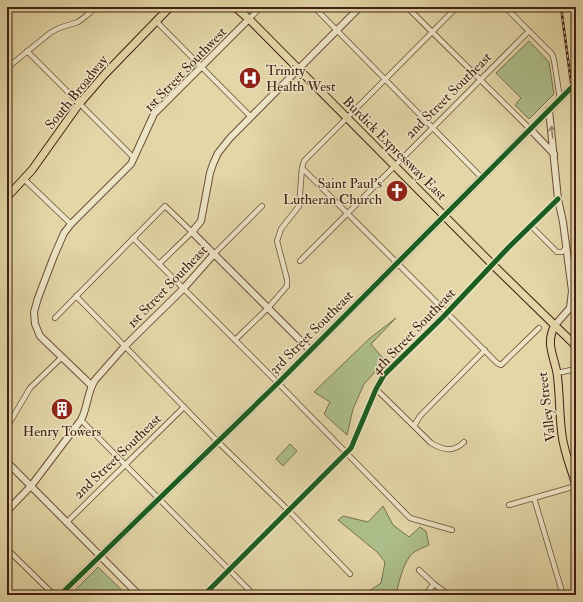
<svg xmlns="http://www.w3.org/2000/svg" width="583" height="602" viewBox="0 0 583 602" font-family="'IM FELL Double Pica',serif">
	<rect width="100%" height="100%" fill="#e3d6a7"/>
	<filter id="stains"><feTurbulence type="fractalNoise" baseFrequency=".005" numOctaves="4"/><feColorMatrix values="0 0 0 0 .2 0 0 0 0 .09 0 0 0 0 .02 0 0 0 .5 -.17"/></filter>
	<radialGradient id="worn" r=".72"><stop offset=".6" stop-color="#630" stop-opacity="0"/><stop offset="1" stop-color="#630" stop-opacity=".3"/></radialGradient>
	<g fill="#adbf8c" stroke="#78704e">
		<path d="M 529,41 L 549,62 L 554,94 L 529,119 L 515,105 L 521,98 L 496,73 Z"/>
		<path d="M 396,318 L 371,344 L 385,361 L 364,384 L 353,409 L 347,435 L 324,414 L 330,402 L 314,392 L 370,338 Z"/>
		<path d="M 290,444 L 297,451 L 283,466 L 276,459 Z"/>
		<path d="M 383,506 L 393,525 L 409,537 L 420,527 L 426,531 L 429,545 C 423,548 415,550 410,556 C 402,567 399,582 396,595 L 357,595 L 356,594 L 369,591 L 381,583 L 385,562 L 377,552 L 338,520 L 343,516 L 368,522 Z"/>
		<path d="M 98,567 L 127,595 L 70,595 Z"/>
	</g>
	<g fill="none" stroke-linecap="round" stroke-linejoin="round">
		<g stroke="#6b4e36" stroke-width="6">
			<g id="minor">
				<path d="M 314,7 L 482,178"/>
				<path d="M 407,7 L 530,129"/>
				<path d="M 505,7 L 552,54 L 554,60 L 560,99"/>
				<path d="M 249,19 L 261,7"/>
				<path d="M 156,21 L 251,117"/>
				<path d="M 27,51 L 134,158"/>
				<path d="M 7,68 L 50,33 L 59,28 L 78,22 L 86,16 L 96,7"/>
				<path d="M 302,168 L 497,363 L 501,365 L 539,328"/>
				<path d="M 24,179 L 71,224"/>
				<path d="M 531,226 L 557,252 L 562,252 L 566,248"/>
				<path d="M 133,238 L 278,383 L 410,518 L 452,530"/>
				<path d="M 214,254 L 262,206"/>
				<path d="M 300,261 L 529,31"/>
				<path d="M 76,296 L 218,442 L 289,511 L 350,574"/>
				<path d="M 55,318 L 165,206 L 192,232 L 159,264"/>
				<path d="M 235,340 L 268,308 L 287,286 L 287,279 L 277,241 L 281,229 L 299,206 L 302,168 L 304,161 L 457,7"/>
				<path d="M 557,373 L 576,369"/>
				<path d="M 376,389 L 431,443 C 443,450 453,453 464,442"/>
				<path d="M 81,420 L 254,595"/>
				<path d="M 414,426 L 420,416 L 485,350"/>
				<path d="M 7,427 L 30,388 L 62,357"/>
				<path d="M 534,498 L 563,595"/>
				<path d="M 509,505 L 576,486"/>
				<path d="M 67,522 L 184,407"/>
				<path d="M 7,549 L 54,595"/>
				<path d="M 419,570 L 434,584 L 449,595"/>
				<path d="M 204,595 L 351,448 L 376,389 L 384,375 L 443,317 L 508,248 L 558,199"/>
				<path d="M 425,595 L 434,584"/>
			</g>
		</g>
		<g stroke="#6b4e36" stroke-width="8">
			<g id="tertiary">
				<path d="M 549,110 L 558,199 L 563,222 L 572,291 L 570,308 L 555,325"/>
				<path d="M 530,129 L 554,154"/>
				<path d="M 310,350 L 192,232 L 201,221 L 210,173 L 213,164 L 218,153 L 230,138 L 360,7"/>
				<path d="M 91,385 L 40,336 L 35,324 L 34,312 L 38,298 L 54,256 L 64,233 L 71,224 L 131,164 L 154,114 L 249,19"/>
				<path d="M 7,462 L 139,595"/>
				<path d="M 7,511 L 31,486 L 81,420 C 88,407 87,392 95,380 L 125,346 L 183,289 L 214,254"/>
				<path d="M 60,595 L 278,383 L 576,83"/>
			</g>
		</g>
		<g stroke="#432011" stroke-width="9">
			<g id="primary">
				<path d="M 235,7 L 249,19 L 493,265 L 576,346"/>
				<path d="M 7,197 L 32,170 L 79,104 L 105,74 L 170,7"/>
				<path d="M 555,325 C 545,343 554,356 557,373 C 560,393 559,414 562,435 C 564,452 571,468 576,485"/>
			</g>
		</g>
		<use href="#minor" stroke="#ede4c6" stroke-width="4.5"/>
		<use href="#tertiary" stroke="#ede4c6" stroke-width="6"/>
		<use href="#primary" stroke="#e3d6a7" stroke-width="7"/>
		<g stroke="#432011" stroke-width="2.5">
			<path id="rail" d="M 561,7 L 576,120"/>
		</g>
		<use href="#rail" stroke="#ede4c6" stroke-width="1" stroke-dasharray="3" stroke-linecap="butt"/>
		<g stroke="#ede4c6" stroke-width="8">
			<g id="cycleway">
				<path d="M 60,595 L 278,383 L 576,83"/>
				<path d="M 204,595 L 351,448 L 376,389 L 384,375 L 443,317 L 508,248 L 558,199"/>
			</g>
		</g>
		<use href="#cycleway" stroke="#1b5e20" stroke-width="5"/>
	</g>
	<defs><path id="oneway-shaft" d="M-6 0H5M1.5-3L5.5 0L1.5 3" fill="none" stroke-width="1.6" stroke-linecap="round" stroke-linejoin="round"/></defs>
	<use stroke="#98826c" href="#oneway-shaft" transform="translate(552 132) rotate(-97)"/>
	<defs>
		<g id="hospital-disc" transform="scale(1.15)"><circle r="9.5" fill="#8f2418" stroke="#ede4c6"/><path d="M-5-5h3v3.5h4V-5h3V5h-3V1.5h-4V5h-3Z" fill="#fff"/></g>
		<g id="church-disc" transform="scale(1.15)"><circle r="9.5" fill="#8f2418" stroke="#ede4c6"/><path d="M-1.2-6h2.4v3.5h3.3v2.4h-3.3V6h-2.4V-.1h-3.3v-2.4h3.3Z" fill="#fff"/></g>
		<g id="building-disc" transform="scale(1.15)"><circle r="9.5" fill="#8f2418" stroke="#ede4c6"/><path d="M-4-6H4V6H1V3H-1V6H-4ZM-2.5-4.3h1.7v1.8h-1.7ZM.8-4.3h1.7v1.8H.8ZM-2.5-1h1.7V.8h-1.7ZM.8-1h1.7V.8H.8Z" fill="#fff"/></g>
	</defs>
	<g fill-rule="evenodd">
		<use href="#hospital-disc" x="250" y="78"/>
		<use href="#church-disc" x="397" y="191"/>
		<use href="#building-disc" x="62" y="409"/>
	</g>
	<g text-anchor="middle" stroke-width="3" stroke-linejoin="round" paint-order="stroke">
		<g font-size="14" fill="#432011" stroke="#ede4c6">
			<text transform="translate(185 69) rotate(-46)" y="5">1st Street Southwest</text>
			<text transform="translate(76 92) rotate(-51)" y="5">South Broadway</text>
			<text transform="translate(448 95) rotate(-45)" y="5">2nd Street Southeast</text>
			<text transform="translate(395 148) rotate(45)" y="5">Burdick Expressway East</text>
			<text transform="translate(167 286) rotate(-46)" y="5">1st Street Southeast</text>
			<text transform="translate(413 331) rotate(-46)" y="5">4th Street Southeast</text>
			<text transform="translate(311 332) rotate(-45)" y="5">3rd Street Southeast</text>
			<text transform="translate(546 407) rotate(-97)" y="5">Valley Street</text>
			<text transform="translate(117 456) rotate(-44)" y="5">2nd Street Southeast</text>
		</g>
		<g font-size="14" fill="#432011" stroke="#ede4c6" text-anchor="start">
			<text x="266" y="75">Trinity<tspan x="266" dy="16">Health West</tspan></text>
			<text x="382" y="188" text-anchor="end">Saint Paul’s<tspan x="382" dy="16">Lutheran Church</tspan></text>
			<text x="62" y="436" text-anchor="middle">Henry Towers</text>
		</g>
	</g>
	<rect width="583" height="602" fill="none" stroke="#e3d6a7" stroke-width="24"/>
	<rect x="8" y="8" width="567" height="586" fill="none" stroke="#432011" stroke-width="2"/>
	<rect x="12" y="12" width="559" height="578" fill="none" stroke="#432011"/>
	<rect width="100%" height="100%" filter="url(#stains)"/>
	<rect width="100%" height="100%" fill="url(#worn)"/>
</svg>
